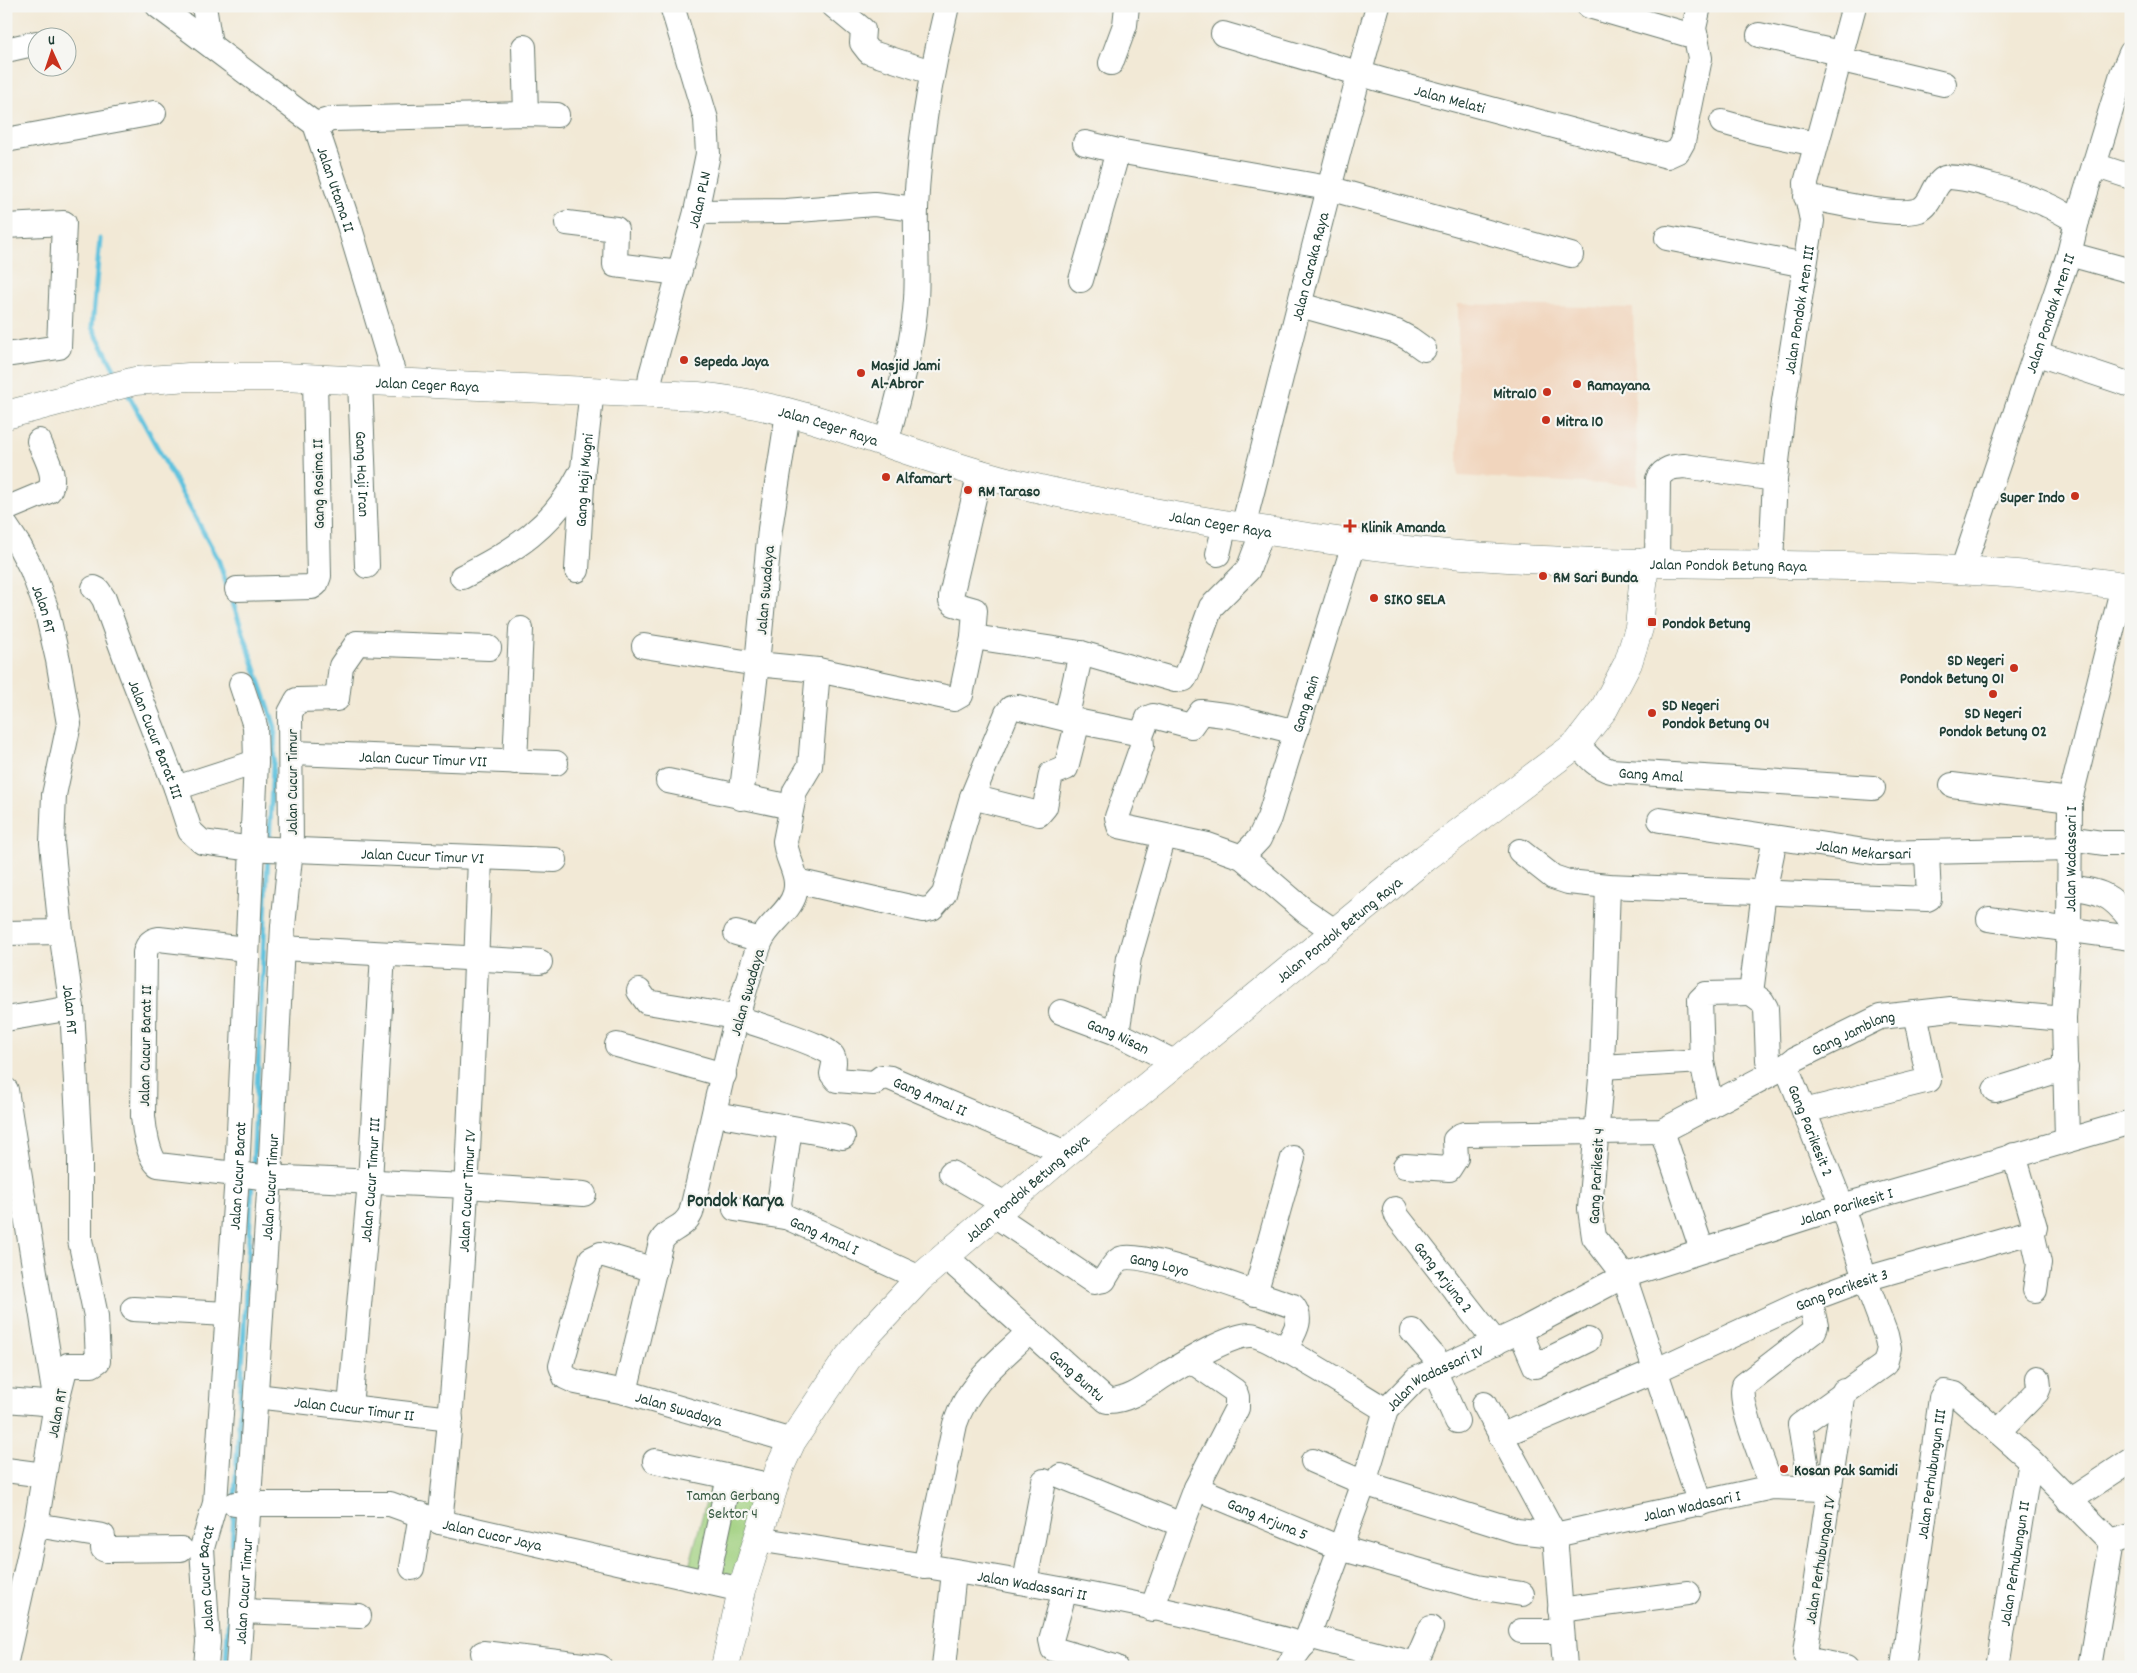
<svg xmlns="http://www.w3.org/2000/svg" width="2137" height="1673" viewBox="0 0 2137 1673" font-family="Dekko,sans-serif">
	<rect width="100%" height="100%" fill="#f6f6f2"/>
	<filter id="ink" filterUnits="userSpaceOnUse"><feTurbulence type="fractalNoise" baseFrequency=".02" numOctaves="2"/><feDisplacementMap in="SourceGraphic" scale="10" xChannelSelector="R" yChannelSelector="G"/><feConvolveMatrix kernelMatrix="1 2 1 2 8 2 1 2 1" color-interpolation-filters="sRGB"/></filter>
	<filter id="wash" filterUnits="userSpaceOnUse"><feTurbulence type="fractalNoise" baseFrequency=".0096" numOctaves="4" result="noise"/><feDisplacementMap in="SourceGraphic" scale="20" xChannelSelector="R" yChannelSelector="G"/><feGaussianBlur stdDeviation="1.12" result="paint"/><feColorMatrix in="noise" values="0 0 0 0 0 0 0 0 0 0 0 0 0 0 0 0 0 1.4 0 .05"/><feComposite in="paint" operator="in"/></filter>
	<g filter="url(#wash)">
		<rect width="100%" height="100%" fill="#f2e9d6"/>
		<path fill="#f1d5bd" d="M 1458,304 L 1633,308 L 1638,486 L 1458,476 Z"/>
		<path fill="#a0d07f" stroke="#60865a" d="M 716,1463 L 769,1474 L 740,1576 L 689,1567 Z"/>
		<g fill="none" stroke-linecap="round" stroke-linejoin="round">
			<g stroke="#60c2de" stroke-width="5">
				<path d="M 100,239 L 92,327 L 118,376"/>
				<path d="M 127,392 L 218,559 L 275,727 L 269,843"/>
				<path d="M 253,1171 L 268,854"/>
				<path d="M 235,1498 L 252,1182"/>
				<path d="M 226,1667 L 234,1511"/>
			</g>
		</g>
	</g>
	<g filter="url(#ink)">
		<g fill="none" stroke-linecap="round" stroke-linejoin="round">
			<g stroke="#69796d" stroke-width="26">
				<g id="minor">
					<path id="s1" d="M 158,6 L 315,124 L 349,225 L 396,382"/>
					<path d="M 204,6 L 210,44"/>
					<path d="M 834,6 L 863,30 L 862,43 L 869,52 L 931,72"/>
					<path d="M 1589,6 L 1696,37"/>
					<path id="s2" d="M 1223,34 L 1382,80 L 1667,156 L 1678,151 L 1683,142 L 1700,58 L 1694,28 L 1699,6"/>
					<path d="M 1759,35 L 1840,53"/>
					<path d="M 524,47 L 526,114"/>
					<path d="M 6,50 L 37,43"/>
					<path d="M 1838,59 L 1944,84"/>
					<path d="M 1111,63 L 1125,25 L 1127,6"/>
					<path d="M 1722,122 L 1758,132 L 1816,144"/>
					<path d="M 315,124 L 332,119 L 526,114 L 557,115"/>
					<path d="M 6,140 L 154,113"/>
					<path d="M 1118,151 L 1328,188 L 1571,255"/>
					<path d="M 2094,165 L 2131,177"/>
					<path d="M 1806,197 C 1832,201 1895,218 1919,210 C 1933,204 1932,185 1945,178 C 1956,172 2033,198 2047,205 C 2057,209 2067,216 2077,221"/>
					<path d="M 696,212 L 786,211 L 874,204 L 916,209"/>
					<path d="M 567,223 L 616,229 L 615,265 L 679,273"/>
					<path d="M 6,226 L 64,223 L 59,347 L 6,355"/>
					<path d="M 1667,238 L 1805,265"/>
					<path d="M 2069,254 L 2131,271"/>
					<path d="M 1081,280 L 1118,151 L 1085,143"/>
					<path d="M 1300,305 L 1397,332 L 1410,339 L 1424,349"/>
					<path d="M 2035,353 L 2131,385"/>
					<path id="s3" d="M 360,380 L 367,566"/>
					<path id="s4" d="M 649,393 L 651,375 L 696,212 L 708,154 L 706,119 L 672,6"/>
					<path id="s5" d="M 788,413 L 770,529 L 757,664 L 818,670 L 810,766 L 795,791 L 785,841 C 786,860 800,874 795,893 C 790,913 767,924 760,943 C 729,1030 713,1123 691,1213 C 683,1230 668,1228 661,1242 L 625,1392 L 792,1441"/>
					<path d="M 886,444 C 898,396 913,348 916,299 C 918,269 915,239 916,208 C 919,139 931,73 947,6"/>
					<path d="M 6,509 L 49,491 C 58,476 45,457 39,441"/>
					<path id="s6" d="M 6,526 L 20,547 L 32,570 L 46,608 L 58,660 L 69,724 L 54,795 L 52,843 L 61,932 L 72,1008 L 80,1156 L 80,1240 L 96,1316 L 98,1361 L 92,1365 L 68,1365 L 65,1369 L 56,1404 L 36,1525 L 6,1661"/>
					<path id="s7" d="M 1243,527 C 1288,353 1329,179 1378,6"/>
					<path d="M 1218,554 L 1225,524"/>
					<path d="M 1657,562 L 1658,479 C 1664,468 1672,467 1684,466 L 1775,479"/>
					<path id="s8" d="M 1771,563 L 1775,479 L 1784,401 L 1812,221 C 1810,208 1806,197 1806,183 L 1854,6"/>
					<path id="s9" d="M 577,570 L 583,468 L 592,390"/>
					<path id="s10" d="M 1962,571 L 2069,254 L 2077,221 L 2122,74 L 2131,53"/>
					<path d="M 462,577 C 514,551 553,527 580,474"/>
					<path id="s11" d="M 94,588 L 98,590 L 104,599 L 131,673 L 176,788 L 190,831 L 202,842 L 245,848 L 555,860"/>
					<path d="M 237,589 L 312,587 L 316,584 L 319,576 L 315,379"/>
					<path d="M 973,637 L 975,610 L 954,604 L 951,601 L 951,596 L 980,472"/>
					<path d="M 644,646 L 757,664 L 741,798"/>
					<path d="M 1081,653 L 1175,680 L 1184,679 L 1187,674 L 1211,607 L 1248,570 L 1263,530"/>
					<path d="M 818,670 L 954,699 L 961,695 L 973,637 L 1081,653 L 1066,719 L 1136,733 L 1141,736 L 1142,746 L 1117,817 L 1119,826 L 1208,845 L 1242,857 L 1305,911 L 1334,931"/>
					<path d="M 1141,736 L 1148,718 L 1153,716 L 1191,726 L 1201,712 L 1232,716 L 1296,732"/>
					<path id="s12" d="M 1577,744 C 1587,755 1596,767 1611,771 L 1873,788"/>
					<path id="s13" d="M 292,753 L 556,763"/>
					<path d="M 515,762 L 521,629"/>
					<path d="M 668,781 L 791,807"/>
					<path d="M 1952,785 L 2070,800"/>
					<path d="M 176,788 L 256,762"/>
					<path d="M 972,797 L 1039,814 L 1045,807 L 1051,774 L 1066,768 L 1078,721"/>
					<path id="s14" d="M 1660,820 L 1878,853 L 2069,849"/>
					<path d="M 2069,838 L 2103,843 L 2131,843"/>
					<path d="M 1520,851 L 1553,877 L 1568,882 L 1608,886 L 1927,899 L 1929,898 L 1927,853"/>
					<path id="s15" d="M 1242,857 L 1259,839 L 1269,818 L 1354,544"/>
					<path d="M 796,881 L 923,910 L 932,908 L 944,894 L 972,797 L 1007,713 L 1011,708 L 1017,707 L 1066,719"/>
					<path d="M 1608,886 L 1602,1067 L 1590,1209 L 1594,1237 L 1624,1276 L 1700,1504"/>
					<path d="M 2069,887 C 2100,891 2111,894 2130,919"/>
					<path d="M 1989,919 L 2131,938"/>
					<path d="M 6,933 L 61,932"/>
					<path d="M 736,933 L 761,940"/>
					<path d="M 282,948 L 540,962"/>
					<path d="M 246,949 L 159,939 C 151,940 147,945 145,953 L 143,1116 C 144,1128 148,1157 158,1165 L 262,1177 L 467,1186 L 584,1194"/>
					<path id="s16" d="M 639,991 L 647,1002 C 676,1007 707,1011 737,1018 C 751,1022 827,1046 832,1055 C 836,1061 833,1068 832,1074 L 837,1080 L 874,1083 L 882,1077 L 890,1078 L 1066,1153"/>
					<path id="s17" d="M 1061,1012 L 1117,1033 L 1176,1063"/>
					<path d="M 6,1019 L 72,1008"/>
					<path d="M 1117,1033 L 1129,958 L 1164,836"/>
					<path d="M 617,1045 L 724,1075"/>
					<path id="s18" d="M 1786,1066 L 1842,1206 L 1865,1279 L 1886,1335 L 1889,1349 L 1885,1364 L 1800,1425 L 1808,1475"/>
					<path d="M 1602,1067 L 1702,1061"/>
					<path d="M 1774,1072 L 1768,1060 L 1766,1008 L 1762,1001 L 1751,993 L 1764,892 L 1775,839"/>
					<path d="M 6,1090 L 56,1404 L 6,1400"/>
					<path d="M 1995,1090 L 2066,1068"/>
					<path d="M 1711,1106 L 1702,1061 L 1700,1000 L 1706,994 L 1751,993"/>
					<path d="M 1804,1111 L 1929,1080 L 1915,1013"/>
					<path d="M 715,1114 L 843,1137"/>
					<path id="s19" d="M 790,1128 L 779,1204 L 782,1215 L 920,1278"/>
					<path d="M 1662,1131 L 1702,1250"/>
					<path id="s20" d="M 2067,1139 L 2064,1019 L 2069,929 L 2070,800 L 2123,586"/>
					<path id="s21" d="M 1405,1166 L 1449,1169 L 1456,1158 L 1455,1140 L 1461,1135 L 1465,1134 L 1662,1131 L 1786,1066 L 1795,1059 L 1880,1017 L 1951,1009 L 2064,1019"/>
					<path d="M 951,1173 L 1005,1204"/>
					<path d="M 735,1209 L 784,1217"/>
					<path id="s22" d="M 1395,1209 L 1397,1216 L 1496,1343"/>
					<path id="s23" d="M 993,1214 L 1094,1282 L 1104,1280 C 1108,1274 1113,1263 1120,1259 C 1141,1249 1265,1297 1293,1306 C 1305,1321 1292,1335 1285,1350"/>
					<path d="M 2032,1232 L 2039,1263 L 2035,1290"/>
					<path id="s24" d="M 945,1256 L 1107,1401 C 1129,1402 1149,1385 1168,1373 C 1186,1362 1230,1335 1250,1335 C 1267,1334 1365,1398 1386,1410"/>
					<path d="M 1255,1294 L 1293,1158"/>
					<path d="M 133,1309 L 227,1314"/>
					<path d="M 1412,1331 L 1442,1366"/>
					<path d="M 1520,1331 L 1535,1366 L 1588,1340"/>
					<path d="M 1434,1370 L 1457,1421"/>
					<path d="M 1844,1391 L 1805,1653 L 1810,1660 L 1846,1667"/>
					<path d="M 625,1392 L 576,1382 L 565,1377 L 561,1366 L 591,1259 L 601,1254 L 655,1270"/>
					<path id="s25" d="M 256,1396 L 451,1419"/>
					<path d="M 1484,1404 L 1555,1535 L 1565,1667"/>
					<path id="s26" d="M 350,1407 L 370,1181 L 383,954"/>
					<path d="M 1998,1432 L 2037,1392 L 2039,1387 L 2038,1378"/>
					<path id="s27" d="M 1500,1436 L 1657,1370 L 1806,1301 L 1865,1279 L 2034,1231 L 2035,1227 L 2014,1155"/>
					<path d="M 655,1461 L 773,1486"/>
					<path id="s28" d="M 1313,1461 L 1364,1483 L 1517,1531 L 1555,1535 L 1772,1487 L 1822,1489 L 1829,1493"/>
					<path d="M 6,1470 L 44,1475"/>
					<path d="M 1061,1476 L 1182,1525 L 1196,1488 L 1237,1408 L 1237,1397 L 1235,1391 L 1190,1360"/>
					<path d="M 1772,1487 C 1765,1466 1737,1402 1744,1385 L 1814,1331 L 1816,1326 L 1810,1300"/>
					<path id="s29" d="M 1196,1488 L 1340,1548 L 1477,1587 L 1522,1594"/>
					<path d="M 2069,1501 L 2131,1460"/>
					<path id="s30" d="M 235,1504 L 390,1504 L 440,1522 L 742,1590"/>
					<path id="s31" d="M 440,1522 C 464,1301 472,1080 480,858"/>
					<path d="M 36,1525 L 103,1536 L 103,1549 L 106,1550 L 181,1549"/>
					<path id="s32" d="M 758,1539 C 941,1569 1125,1594 1304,1645"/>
					<path d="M 2111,1542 L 2131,1536"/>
					<path d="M 925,1567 L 955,1424 C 969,1382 999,1361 1029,1332"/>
					<path d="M 412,1568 L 421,1514"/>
					<path d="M 707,1581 L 729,1477"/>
					<path d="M 1025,1582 L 1044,1481"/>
					<path d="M 1065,1590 L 1051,1640 L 1053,1649 L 1115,1667"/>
					<path d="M 1152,1609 L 1182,1525"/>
					<path d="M 1560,1610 L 1688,1593"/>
					<path d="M 241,1611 L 359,1616"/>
					<path d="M 1521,1631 L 1562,1631"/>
					<path d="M 1308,1636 L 1415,1664"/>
					<path d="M 483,1653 L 600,1667"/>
					<path id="s33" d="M 206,1667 L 208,1642 L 202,1548 L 215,1503 L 237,1175 L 256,762 L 255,726 L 241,684"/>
					<path id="s34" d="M 238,1667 L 270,1177 L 283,926 L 291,848 L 290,713 L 297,700 L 337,699 L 341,666 L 357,643 L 489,648"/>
					<path d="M 944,1667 L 954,1572"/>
					<path id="s35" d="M 1288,1667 C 1294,1655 1303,1648 1308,1636 L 1364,1483 L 1386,1410 L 1416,1379 L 1520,1331 L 1624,1276 L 1842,1206 L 2131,1122"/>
					<path d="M 1414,1667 L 1431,1628"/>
					<path id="s36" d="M 1903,1667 L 1941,1398 L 1945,1392 L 1955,1394 L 2030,1460 L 2111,1542"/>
					<path id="s37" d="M 1997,1667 L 2030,1460"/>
					<path d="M 2090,1667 L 2111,1542"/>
				</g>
			</g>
			<g stroke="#69796d" stroke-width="29">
				<g id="major">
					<path id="s38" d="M 6,415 L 135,381 L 189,377 L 283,377 L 698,396 C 736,400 776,408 813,419 C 878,439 941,464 1007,481 C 1121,509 1236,527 1352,543 C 1609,580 1873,548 2131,587"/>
					<path id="s39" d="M 725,1667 L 742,1590 L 780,1467 L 792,1441 L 847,1359 L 864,1338 L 920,1278 L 1066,1153 L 1425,858 L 1577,744 L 1604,709 L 1628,663 L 1639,628 L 1645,562"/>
				</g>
			</g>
			<use href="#minor" stroke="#fff" stroke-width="24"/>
			<use href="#major" stroke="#fff" stroke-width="28"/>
		</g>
	</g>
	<g fill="#c8321e" stroke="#f6f6f2" stroke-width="2">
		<circle cx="684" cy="360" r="5"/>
		<circle cx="861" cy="373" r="5"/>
		<circle cx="1577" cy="384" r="5"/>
		<circle cx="1547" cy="392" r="5"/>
		<circle cx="1546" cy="420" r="5"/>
		<circle cx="886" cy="477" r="5"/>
		<circle cx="968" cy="490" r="5"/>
		<circle cx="2075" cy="496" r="5"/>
		<path d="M1347.5 518.5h5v5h5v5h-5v5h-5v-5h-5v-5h5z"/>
		<circle cx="1543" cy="576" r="5"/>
		<circle cx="1374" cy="598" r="5"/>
		<rect x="1647" y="617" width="10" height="10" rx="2.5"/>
		<circle cx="2014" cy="668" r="5"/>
		<circle cx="1993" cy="694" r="5"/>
		<circle cx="1652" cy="713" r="5"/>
		<circle cx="1784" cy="1469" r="5"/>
	</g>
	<g text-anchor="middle" stroke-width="4.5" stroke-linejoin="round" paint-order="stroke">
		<g font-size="16" fill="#1f3d34" stroke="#f6f6f2">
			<text dy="6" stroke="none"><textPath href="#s2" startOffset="236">Jalan Melati</textPath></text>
			<text dy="6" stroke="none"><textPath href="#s1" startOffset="265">Jalan Utama II</textPath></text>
			<text dy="6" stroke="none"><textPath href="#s4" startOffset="200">Jalan PLN</textPath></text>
			<text dy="6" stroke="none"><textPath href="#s7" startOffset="269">Jalan Caraka Raya</textPath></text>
			<text dy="6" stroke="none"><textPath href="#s8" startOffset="255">Jalan Pondok Aren III</textPath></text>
			<text dy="6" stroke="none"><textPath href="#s10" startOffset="272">Jalan Pondok Aren II</textPath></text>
			<text dy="6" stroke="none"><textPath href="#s38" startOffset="426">Jalan Ceger Raya</textPath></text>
			<text dy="6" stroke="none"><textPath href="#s38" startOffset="831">Jalan Ceger Raya</textPath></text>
			<text dy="6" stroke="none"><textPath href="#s3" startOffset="94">Gang Haji Iran</textPath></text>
			<text dy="6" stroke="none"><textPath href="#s9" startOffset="90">Gang Haji Mugni</textPath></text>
			<text transform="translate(317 484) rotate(-91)" y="6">Gang Rosima II</text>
			<text dy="6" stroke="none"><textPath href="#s38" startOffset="1236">Jalan Ceger Raya</textPath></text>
			<text dy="6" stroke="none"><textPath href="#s38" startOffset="1746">Jalan Pondok Betung Raya</textPath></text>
			<text transform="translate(764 590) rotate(-85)" y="6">Jalan Swadaya</text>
			<text dy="6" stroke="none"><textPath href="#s6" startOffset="92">Jalan RT</textPath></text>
			<text dy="6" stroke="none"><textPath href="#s15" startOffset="168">Gang Rain</textPath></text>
			<text dy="6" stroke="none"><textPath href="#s11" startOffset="165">Jalan Cucur Barat III</textPath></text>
			<text dy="6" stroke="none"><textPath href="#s13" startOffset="131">Jalan Cucur Timur VII</textPath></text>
			<text dy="6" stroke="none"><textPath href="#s12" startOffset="84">Gang Amal</textPath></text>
			<text transform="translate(291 782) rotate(-90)" y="6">Jalan Cucur Timur</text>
			<text dy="6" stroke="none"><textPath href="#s14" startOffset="206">Jalan Mekarsari</textPath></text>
			<text dy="6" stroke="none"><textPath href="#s11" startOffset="500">Jalan Cucur Timur VI</textPath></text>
			<text dy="6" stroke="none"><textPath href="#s20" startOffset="280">Jalan Wadassari I</textPath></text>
			<text dy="6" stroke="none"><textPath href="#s39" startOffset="989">Jalan Pondok Betung Raya</textPath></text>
			<text transform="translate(746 992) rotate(-74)" y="6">Jalan Swadaya</text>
			<text dy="6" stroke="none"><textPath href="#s6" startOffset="498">Jalan RT</textPath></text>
			<text dy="6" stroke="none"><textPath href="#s21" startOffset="500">Gang Jamblang</textPath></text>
			<text dy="6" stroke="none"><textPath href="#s17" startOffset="62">Gang Nisan</textPath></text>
			<text transform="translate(144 1046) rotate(-89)" y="6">Jalan Cucur Barat II</text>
			<text dy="6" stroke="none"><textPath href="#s16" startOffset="334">Gang Amal II</textPath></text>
			<text dy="6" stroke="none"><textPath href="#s18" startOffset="69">Gang Parikesit 2</textPath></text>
			<text dy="6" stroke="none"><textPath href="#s33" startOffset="494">Jalan Cucur Barat</textPath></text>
			<text transform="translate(1595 1176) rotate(-87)" y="6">Gang Parikesit 4</text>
			<text dy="6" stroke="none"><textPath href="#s26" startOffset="228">Jalan Cucur Timur III</textPath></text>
			<text dy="6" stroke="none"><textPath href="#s34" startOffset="481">Jalan Cucur Timur</textPath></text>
			<text dy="6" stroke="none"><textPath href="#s39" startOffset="584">Jalan Pondok Betung Raya</textPath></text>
			<text dy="6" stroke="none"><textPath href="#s31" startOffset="332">Jalan Cucur Timur IV</textPath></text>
			<text dy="6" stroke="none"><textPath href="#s35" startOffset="784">Jalan Parikesit I</textPath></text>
			<text dy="6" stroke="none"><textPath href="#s19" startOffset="135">Gang Amal I</textPath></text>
			<text dy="6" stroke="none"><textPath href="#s23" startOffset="199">Gang Loyo</textPath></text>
			<text dy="6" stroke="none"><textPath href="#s22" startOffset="84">Gang Arjuna 2</textPath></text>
			<text dy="6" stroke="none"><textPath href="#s27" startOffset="372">Gang Parikesit 3</textPath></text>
			<text dy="6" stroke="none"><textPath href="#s24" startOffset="178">Gang Buntu</textPath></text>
			<text dy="6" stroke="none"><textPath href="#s35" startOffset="336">Jalan Wadassari IV</textPath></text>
			<text dy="6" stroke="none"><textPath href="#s5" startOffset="1138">Jalan Swadaya</textPath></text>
			<text dy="6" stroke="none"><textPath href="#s25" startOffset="99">Jalan Cucur Timur II</textPath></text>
			<text transform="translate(56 1413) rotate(-79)" y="6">Jalan RT</text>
			<text dy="6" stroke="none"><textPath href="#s36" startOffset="195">Jalan Perhubungun III</textPath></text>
			<text dy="6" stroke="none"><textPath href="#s28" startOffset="394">Jalan Wadasari I</textPath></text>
			<text dy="6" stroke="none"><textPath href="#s29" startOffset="78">Gang Arjuna 5</textPath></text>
			<text dy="6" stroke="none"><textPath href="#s30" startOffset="262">Jalan Cucor Jaya</textPath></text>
			<text transform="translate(1819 1560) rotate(-81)" y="6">Jalan Perhubungan IV</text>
			<text dy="6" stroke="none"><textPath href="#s37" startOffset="105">Jalan Perhubungun II</textPath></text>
			<text dy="6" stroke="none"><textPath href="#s33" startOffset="89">Jalan Cucur Barat</textPath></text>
			<text dy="6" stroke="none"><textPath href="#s32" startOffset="278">Jalan Wadassari II</textPath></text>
			<text dy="6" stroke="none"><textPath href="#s34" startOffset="76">Jalan Cucur Timur</textPath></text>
		</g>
		<g font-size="16" font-weight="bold" fill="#1f3d34" stroke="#f6f6f2" text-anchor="start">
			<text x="694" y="366">Sepeda Jaya</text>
			<text x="871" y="370">Masjid Jami<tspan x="871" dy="18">Al-Abror</tspan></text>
			<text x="1587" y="390">Ramayana</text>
			<text x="1537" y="398" text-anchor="end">Mitra10</text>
			<text x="1556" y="426">Mitra 10</text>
			<text x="896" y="483">Alfamart</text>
			<text x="978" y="496">RM Taraso</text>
			<text x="2065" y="502" text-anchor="end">Super Indo</text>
			<text x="1361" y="532">Klinik Amanda</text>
			<text x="1553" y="582">RM Sari Bunda</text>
			<text x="1384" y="604">SIKO SELA</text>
			<text x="1662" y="628">Pondok Betung</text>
			<text x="2004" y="665" text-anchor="end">SD Negeri<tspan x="2004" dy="18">Pondok Betung 01</tspan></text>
			<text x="1662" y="710">SD Negeri<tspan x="1662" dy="18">Pondok Betung 04</tspan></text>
			<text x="1993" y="718" text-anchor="middle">SD Negeri<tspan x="1993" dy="18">Pondok Betung 02</tspan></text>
			<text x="1794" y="1475">Kosan Pak Samidi</text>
		</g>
		<g font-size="16" fill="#395a43" stroke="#f6f6f2">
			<text x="733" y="1500">Taman Gerbang<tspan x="733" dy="18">Sektor 4</tspan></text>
		</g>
		<g font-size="19" font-weight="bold" fill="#1f3d34" stroke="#f6f6f2">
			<text x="735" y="1206">Pondok Karya</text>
		</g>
	</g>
	<rect width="2137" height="1673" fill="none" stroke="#f6f6f2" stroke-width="25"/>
	<g transform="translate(52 52) rotate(357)"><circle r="24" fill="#f6f6f2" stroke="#a0aca6"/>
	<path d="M0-4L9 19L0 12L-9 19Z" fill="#c8321e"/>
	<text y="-8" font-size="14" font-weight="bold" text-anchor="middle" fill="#1f3d34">U</text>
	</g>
</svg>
